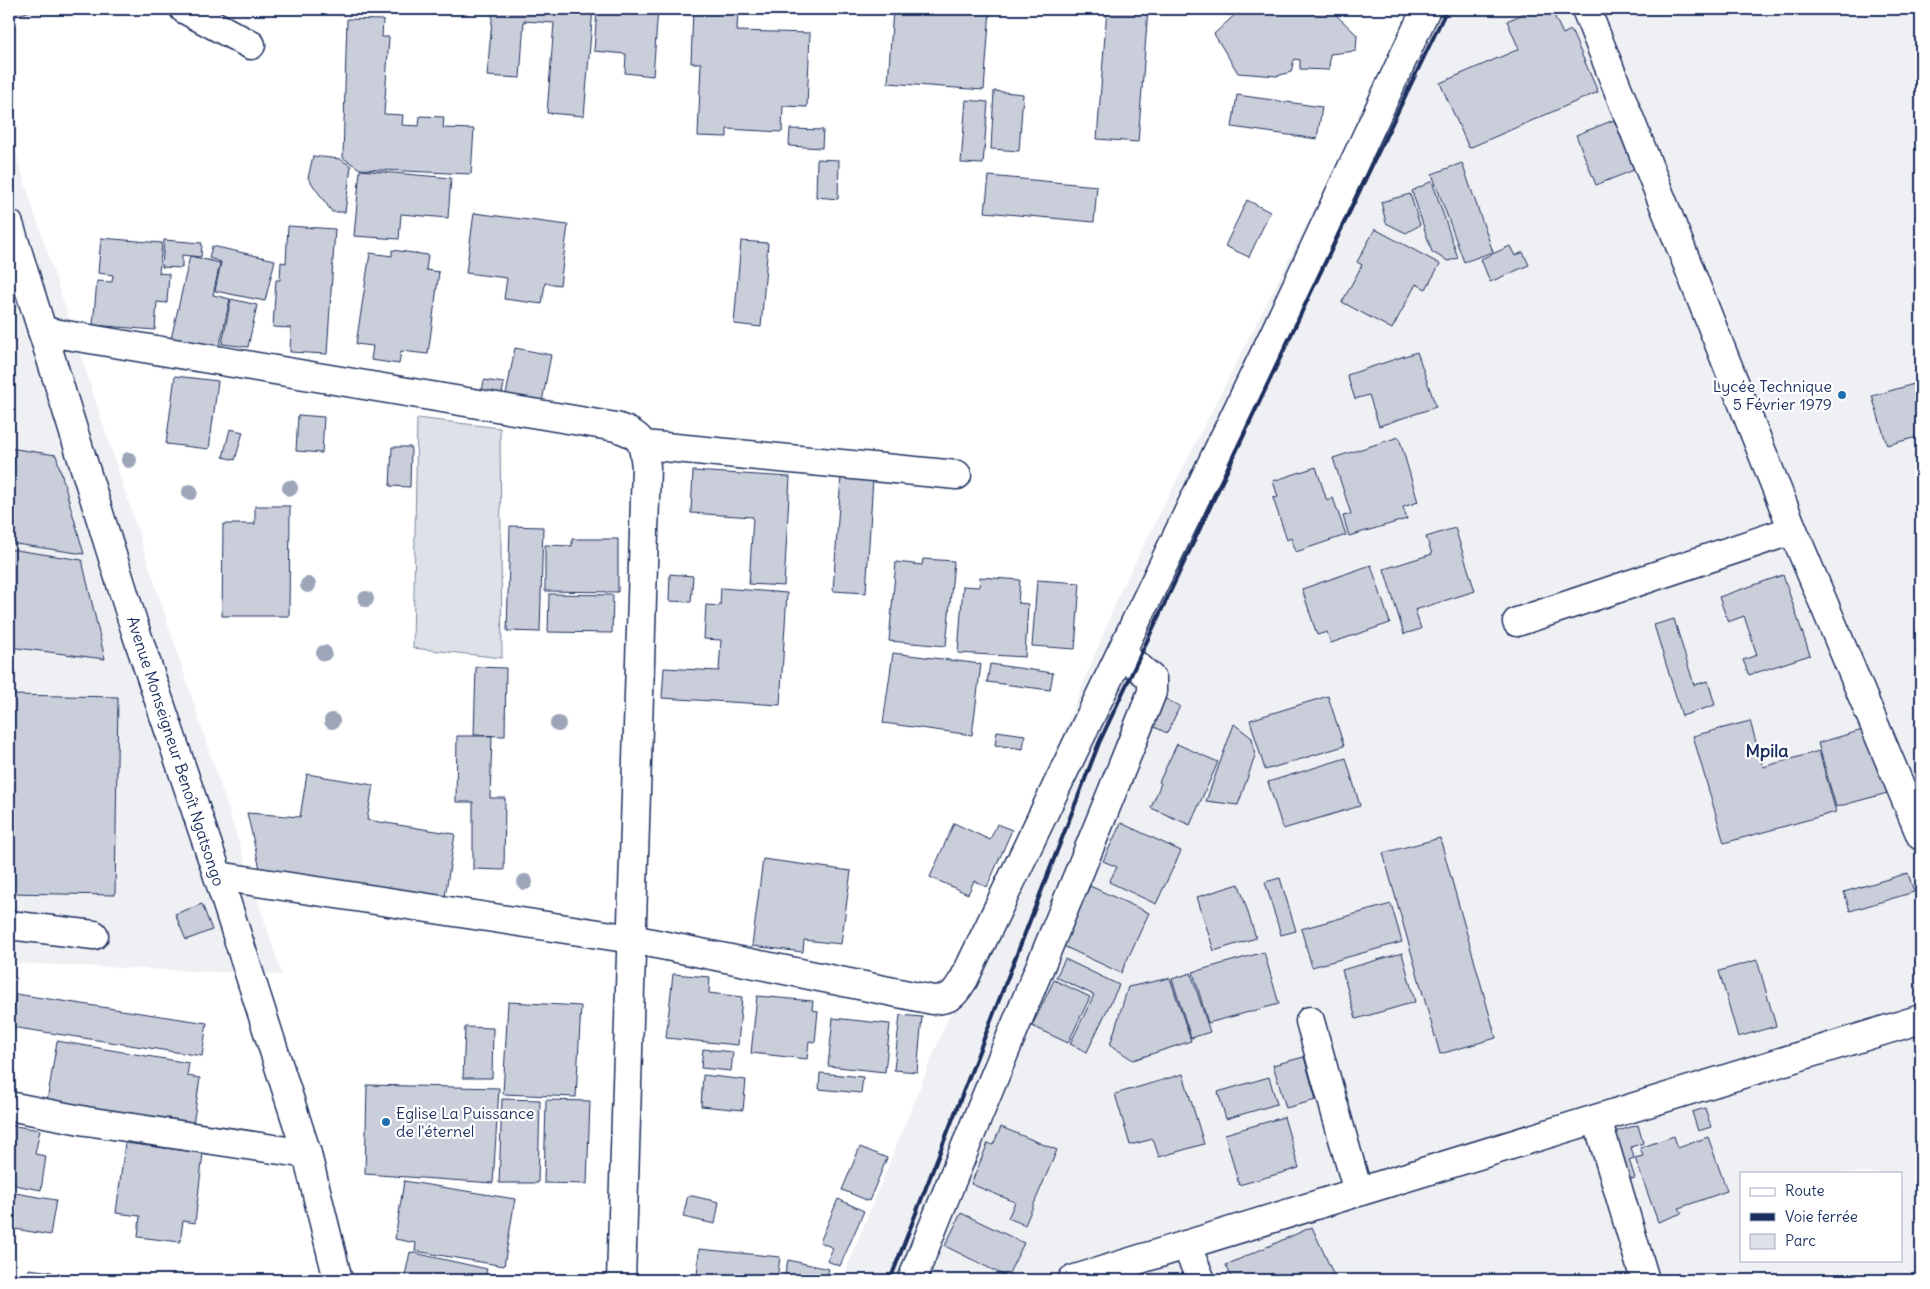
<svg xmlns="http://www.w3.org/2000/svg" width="1930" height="1289" viewBox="0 0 1930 1289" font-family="Delius,sans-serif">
	<rect width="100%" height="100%" fill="#fff"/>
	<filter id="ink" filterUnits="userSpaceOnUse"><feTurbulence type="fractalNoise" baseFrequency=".02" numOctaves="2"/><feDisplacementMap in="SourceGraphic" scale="10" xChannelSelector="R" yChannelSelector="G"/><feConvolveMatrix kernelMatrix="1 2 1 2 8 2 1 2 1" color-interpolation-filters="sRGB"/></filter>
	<g filter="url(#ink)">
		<g fill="#eff0f4" fill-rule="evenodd">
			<path d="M 1416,9 L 1921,9 L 1921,1280 L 842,1280 L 1121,590 ZM 1741,1173 L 1901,1173 L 1901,1260 L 1741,1260 Z"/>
			<path d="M 9,131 L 32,205 L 282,975 L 9,963 Z"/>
		</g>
		<path fill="#dee1e7" stroke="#7c88a2" d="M 417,418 L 500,428 L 502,658 L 413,648 Z"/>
		<g fill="#caceda" stroke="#1b2f5e">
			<path d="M 9,9 L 34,9 L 34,10 L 9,18 Z"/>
			<path d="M 493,9 L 593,9 L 584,116 L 547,113 L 554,23 L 524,21 L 520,78 L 487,76 Z"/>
			<path d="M 597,9 L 658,9 L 653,76 L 625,73 L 626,54 L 594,51 Z"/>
			<path d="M 693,9 L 738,9 L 737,31 L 810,33 L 807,107 L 783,106 L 782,132 L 727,129 L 727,137 L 698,136 L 701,63 L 691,63 Z"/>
			<path d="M 893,9 L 990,9 L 984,90 L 888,83 Z"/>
			<path d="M 1107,9 L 1148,9 L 1138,142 L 1097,139 Z"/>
			<path d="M 1241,9 L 1333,9 L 1333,12 L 1357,35 L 1356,51 L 1330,54 L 1329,70 L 1300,69 L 1300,60 L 1294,59 L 1291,72 L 1277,76 L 1238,73 L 1214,34 Z"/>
			<path d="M 1534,9 L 1551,9 L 1563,34 L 1571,30 L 1598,92 L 1469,148 L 1440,83 L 1519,49 L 1507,21 Z"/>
			<path d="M 347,19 L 383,20 L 382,37 L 389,37 L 384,114 L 403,115 L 402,125 L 419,126 L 420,116 L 444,117 L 443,128 L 474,129 L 471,174 L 360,169 L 343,158 Z"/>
			<path d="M 994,91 L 1023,94 L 1019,151 L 991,149 Z"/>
			<path d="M 1237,95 L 1322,107 L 1317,139 L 1232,127 Z"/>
			<path d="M 966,100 L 988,102 L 983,164 L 961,163 Z"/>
			<path d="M 1614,120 L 1634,170 L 1596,185 L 1576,135 Z"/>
			<path d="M 790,129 L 823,130 L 822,148 L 789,146 Z"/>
			<path d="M 313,156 L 340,159 L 351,166 L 345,212 L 332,212 L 308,178 Z"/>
			<path d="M 817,159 L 839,160 L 838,199 L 816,197 Z"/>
			<path d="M 1462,163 L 1493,252 L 1464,262 L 1432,174 Z"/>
			<path d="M 360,170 L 451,178 L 448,218 L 401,214 L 399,239 L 354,236 Z"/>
			<path d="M 989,176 L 1097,186 L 1094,222 L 985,212 Z"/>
			<path d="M 1432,181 L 1458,258 L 1448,261 L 1432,252 L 1412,191 Z"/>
			<path d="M 1410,194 L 1420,225 L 1406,233 L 1386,223 L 1381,202 Z"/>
			<path d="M 1247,200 L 1270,212 L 1249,257 L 1225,246 Z"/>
			<path d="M 474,213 L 568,225 L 560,285 L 545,283 L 542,304 L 504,299 L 507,278 L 466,273 Z"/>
			<path d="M 288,226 L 335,229 L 327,354 L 290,352 L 291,328 L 273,327 L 276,280 L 280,280 L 281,262 L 286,263 Z"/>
			<path d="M 1375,229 L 1440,264 L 1426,289 L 1416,284 L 1392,329 L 1342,302 L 1362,265 L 1357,262 Z"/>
			<path d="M 101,238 L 162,243 L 159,273 L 169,274 L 167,303 L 157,302 L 155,330 L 93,325 L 97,281 L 112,282 L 113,275 L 98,273 Z"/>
			<path d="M 164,240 L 202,243 L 201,257 L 182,255 L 182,268 L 162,267 Z"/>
			<path d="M 741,241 L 768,243 L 761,327 L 734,324 Z"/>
			<path d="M 212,246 L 275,260 L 265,301 L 215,291 L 221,262 L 209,258 Z"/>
			<path d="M 1510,246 L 1515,256 L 1523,252 L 1529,265 L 1490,282 L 1481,259 Z"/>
			<path d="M 392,250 L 428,255 L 426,270 L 439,272 L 428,354 L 401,351 L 399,364 L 371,360 L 373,346 L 356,344 L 370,253 L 392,256 Z"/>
			<path d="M 190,256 L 220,263 L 213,295 L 230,299 L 219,349 L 171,339 Z"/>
			<path d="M 231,299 L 257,305 L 248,347 L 222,344 Z"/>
			<path d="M 515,348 L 551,355 L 541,407 L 505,400 Z"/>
			<path d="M 1417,352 L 1436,407 L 1379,426 L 1369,395 L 1355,399 L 1347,375 Z"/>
			<path d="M 175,376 L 218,381 L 209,449 L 166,444 Z"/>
			<path d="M 484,380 L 504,383 L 501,400 L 481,398 Z"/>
			<path d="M 1921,382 L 1921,436 L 1887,445 L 1872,396 Z"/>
			<path d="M 298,415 L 324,417 L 322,453 L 296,451 Z"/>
			<path d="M 230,429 L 243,432 L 235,460 L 223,457 Z"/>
			<path d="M 1399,437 L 1418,502 L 1403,507 L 1407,519 L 1349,536 L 1343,516 L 1351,514 L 1333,458 Z"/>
			<path d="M 392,447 L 411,447 L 410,487 L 390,486 Z"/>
			<path d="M 9,448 L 56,455 L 84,554 L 9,543 Z"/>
			<path d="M 1316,467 L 1327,501 L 1333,498 L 1346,535 L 1296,552 L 1291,538 L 1287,540 L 1273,498 L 1278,497 L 1273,481 Z"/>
			<path d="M 693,471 L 790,477 L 784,586 L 749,584 L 753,517 L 691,513 Z"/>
			<path d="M 841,476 L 873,478 L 866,593 L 833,591 Z"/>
			<path d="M 255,506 L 290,506 L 289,616 L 222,616 L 223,524 L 255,524 Z"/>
			<path d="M 510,526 L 543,527 L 540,632 L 507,631 Z"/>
			<path d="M 1455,528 L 1475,591 L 1415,610 L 1421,629 L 1404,634 L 1384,569 L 1432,554 L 1426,537 Z"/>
			<path d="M 572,539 L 618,539 L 618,592 L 545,591 L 545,545 L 572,546 Z"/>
			<path d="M 9,549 L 82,560 L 105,659 L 9,647 Z"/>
			<path d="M 923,559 L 954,561 L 946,646 L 889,641 L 896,562 L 922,565 Z"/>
			<path d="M 1371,565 L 1390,623 L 1331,643 L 1327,632 L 1317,635 L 1302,589 Z"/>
			<path d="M 670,574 L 693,576 L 691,602 L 669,601 Z"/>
			<path d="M 1783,575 L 1810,655 L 1749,675 L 1743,660 L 1757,655 L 1744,616 L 1728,622 L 1719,597 Z"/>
			<path d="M 980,577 L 1020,580 L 1018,603 L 1028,604 L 1025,657 L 958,653 L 963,586 L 979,587 Z"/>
			<path d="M 1037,580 L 1080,583 L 1075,649 L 1032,646 Z"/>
			<path d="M 721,588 L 787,593 L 780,705 L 662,698 L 664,668 L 719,671 L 721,640 L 704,639 L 706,605 L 720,606 Z"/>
			<path d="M 549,594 L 613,595 L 612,633 L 548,632 Z"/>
			<path d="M 1674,619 L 1694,685 L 1708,681 L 1715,705 L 1682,716 L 1654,625 Z"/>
			<path d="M 893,653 L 981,664 L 972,735 L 883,723 Z"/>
			<path d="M 990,664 L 1053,673 L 1050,690 L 987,682 Z"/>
			<path d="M 476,667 L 506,668 L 505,736 L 474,735 Z"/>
			<path d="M 9,695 L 118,697 L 115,895 L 9,893 Z"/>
			<path d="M 1328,696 L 1344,746 L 1265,770 L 1250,720 Z"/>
			<path d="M 1161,697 L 1180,706 L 1167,733 L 1148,724 Z"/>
			<path d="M 1750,721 L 1763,767 L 1819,751 L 1836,812 L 1724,843 L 1693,736 Z"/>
			<path d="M 1234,724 L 1252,738 L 1255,756 L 1238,805 L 1206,801 Z"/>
			<path d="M 1873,727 L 1891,792 L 1836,807 L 1818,743 Z"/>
			<path d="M 997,731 L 1025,735 L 1023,749 L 995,745 Z"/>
			<path d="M 457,736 L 492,736 L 490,798 L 505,798 L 504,870 L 473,869 L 473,802 L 456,802 Z"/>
			<path d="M 1177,744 L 1218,762 L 1190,825 L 1151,808 L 1161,783 L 1159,782 Z"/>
			<path d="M 1346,758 L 1360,806 L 1283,829 L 1268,782 Z"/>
			<path d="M 307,774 L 373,785 L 367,820 L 455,834 L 444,903 L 261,873 L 247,813 L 300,817 Z"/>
			<path d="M 954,823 L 990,840 L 997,824 L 1012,830 L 987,887 L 974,881 L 968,894 L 930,877 Z"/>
			<path d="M 1121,823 L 1181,851 L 1156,904 L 1109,882 L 1117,867 L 1103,861 Z"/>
			<path d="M 1440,838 L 1496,1038 L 1440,1054 L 1383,853 Z"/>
			<path d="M 763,859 L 851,871 L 841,944 L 804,940 L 803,952 L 752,946 Z"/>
			<path d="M 1908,873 L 1914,892 L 1850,911 L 1844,892 Z"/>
			<path d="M 1280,878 L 1296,931 L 1281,935 L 1265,882 Z"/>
			<path d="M 1239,884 L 1256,938 L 1214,951 L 1197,897 Z"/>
			<path d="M 1090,886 L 1149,913 L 1121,973 L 1061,945 Z"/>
			<path d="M 202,904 L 212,930 L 186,940 L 175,914 Z"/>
			<path d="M 1391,904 L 1402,942 L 1312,967 L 1301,929 Z"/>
			<path d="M 1264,952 L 1279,1004 L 1208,1023 L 1193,972 Z"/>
			<path d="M 1402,953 L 1415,1002 L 1356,1019 L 1342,970 Z"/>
			<path d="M 1065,959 L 1119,985 L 1087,1052 L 1070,1044 L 1094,995 L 1056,977 Z"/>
			<path d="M 1757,960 L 1776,1026 L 1738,1037 L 1719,971 Z"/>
			<path d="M 1191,973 L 1210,1032 L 1191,1038 L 1172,979 Z"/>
			<path d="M 673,974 L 710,977 L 709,993 L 742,997 L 738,1045 L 666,1038 Z"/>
			<path d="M 1170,978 L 1191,1041 L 1133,1060 L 1110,1045 L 1128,987 Z"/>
			<path d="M 1054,980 L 1090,997 L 1068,1043 L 1032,1026 Z"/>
			<path d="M 16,994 L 207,1023 L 202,1056 L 11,1027 Z"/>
			<path d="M 757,996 L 813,1001 L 812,1010 L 818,1011 L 815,1042 L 809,1041 L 807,1059 L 751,1053 Z"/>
			<path d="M 508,1002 L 581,1006 L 576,1097 L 503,1094 Z"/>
			<path d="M 900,1015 L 922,1017 L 917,1072 L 894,1070 Z"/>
			<path d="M 833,1018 L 890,1024 L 885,1072 L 828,1066 Z"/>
			<path d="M 465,1027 L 493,1028 L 492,1078 L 463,1078 Z"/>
			<path d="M 57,1041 L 189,1063 L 187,1076 L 200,1078 L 192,1132 L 46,1107 Z"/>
			<path d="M 703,1049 L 733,1052 L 731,1071 L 701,1068 Z"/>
			<path d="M 1304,1057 L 1316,1100 L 1286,1108 L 1273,1065 Z"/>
			<path d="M 820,1073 L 863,1077 L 861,1093 L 819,1089 Z"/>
			<path d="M 1183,1074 L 1204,1144 L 1159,1157 L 1153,1139 L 1130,1145 L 1115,1094 Z"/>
			<path d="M 703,1075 L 746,1080 L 743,1110 L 701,1106 Z"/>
			<path d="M 1269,1077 L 1277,1104 L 1226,1119 L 1218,1092 Z"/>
			<path d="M 367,1085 L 499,1088 L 493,1183 L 365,1174 Z"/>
			<path d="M 502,1099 L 540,1100 L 538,1183 L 499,1183 Z"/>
			<path d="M 546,1100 L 590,1101 L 587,1184 L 544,1183 Z"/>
			<path d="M 1705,1108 L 1711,1127 L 1698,1131 L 1692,1112 Z"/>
			<path d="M 1284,1117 L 1299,1168 L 1239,1185 L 1225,1134 Z"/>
			<path d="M 9,1125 L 40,1130 L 35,1154 L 46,1156 L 41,1190 L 9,1184 Z"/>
			<path d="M 1638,1125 L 1643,1143 L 1631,1147 L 1634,1158 L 1629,1160 L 1635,1178 L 1626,1180 L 1611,1133 Z"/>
			<path d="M 1001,1127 L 1057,1150 L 1025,1225 L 1008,1218 L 1015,1202 L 971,1184 L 988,1143 L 993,1145 Z"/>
			<path d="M 1674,1136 L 1678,1148 L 1708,1137 L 1727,1191 L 1679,1208 L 1682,1213 L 1658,1222 L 1635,1158 L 1643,1156 L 1640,1148 Z"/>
			<path d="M 125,1143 L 203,1153 L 195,1223 L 183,1221 L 180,1242 L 138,1237 L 140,1216 L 116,1213 Z"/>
			<path d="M 860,1147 L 887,1158 L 869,1201 L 842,1190 Z"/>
			<path d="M 404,1181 L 515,1199 L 504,1266 L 415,1251 L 416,1243 L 395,1239 Z"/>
			<path d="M 9,1192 L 56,1200 L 50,1235 L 9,1228 Z"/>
			<path d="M 688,1195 L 719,1202 L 715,1224 L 683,1217 Z"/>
			<path d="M 838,1199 L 864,1211 L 840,1266 L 827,1261 L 833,1248 L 820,1242 Z"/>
			<path d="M 961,1213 L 1024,1243 L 1007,1277 L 945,1246 Z"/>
			<path d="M 1312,1227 L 1336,1280 L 1233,1280 L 1226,1265 Z"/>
			<path d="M 699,1249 L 780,1257 L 777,1280 L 681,1280 L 681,1276 L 697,1278 Z"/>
			<path d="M 410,1252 L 487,1269 L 484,1280 L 404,1280 Z"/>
			<path d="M 788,1260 L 829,1269 L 826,1280 L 791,1280 L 784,1279 Z"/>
			<path d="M 29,1269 L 52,1272 L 51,1280 L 28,1280 Z"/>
		</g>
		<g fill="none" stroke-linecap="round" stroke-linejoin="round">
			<g stroke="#1b2f5e" stroke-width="31">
				<g id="minor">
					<path d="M 184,9 L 251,45"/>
					<path d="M 1586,9 L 1793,530 L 1921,836"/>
					<path d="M 9,224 L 135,629 L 218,876 L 307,1154 L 338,1280"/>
					<path d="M 42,331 L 616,427 C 642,436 643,440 646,467 L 621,1280"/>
					<path d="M 644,445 L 957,475"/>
					<path d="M 1517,622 L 1793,530"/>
					<path d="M 218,876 L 632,939 L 933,1000 C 952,999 954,995 964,979 L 1276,330 L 1426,9"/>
					<path d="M 9,925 L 94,935"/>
					<path d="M 1310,1021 L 1358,1192"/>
					<path d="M 9,1106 L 86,1121 L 307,1154"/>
					<path d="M 1597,1119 L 1645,1280"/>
					<path d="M 1186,1245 L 1201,1280"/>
					<path d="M 912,1280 C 989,1083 1075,889 1152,692 L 1152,679 L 1136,665 L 1120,655"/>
					<path d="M 1072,1280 L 1921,1019"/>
				</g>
			</g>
			<use href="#minor" stroke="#fff" stroke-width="28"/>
			<path stroke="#1b2f5e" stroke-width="4" d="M 890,1280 L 1099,743 L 1313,288 L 1447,9"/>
		</g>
		<g fill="#9da5b9">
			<circle cx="129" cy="460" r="8"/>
			<circle cx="290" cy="488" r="8"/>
			<circle cx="190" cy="492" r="8"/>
			<circle cx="308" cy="585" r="8"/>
			<circle cx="366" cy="599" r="8"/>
			<circle cx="324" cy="653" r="8"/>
			<circle cx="332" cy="721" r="8"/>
			<circle cx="558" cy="724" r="8"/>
			<circle cx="525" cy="882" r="8"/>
		</g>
	</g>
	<g fill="#1f6fb2" stroke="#fff" stroke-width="2">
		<circle cx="1842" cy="395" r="5"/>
		<circle cx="386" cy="1122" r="5"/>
	</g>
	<g text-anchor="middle" stroke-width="4.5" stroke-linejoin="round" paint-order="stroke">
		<g font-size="16" fill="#1b2f5e" stroke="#fff" text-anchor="end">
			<text x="1832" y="392">Lycée Technique<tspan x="1832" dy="18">5 Février 1979</tspan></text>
			<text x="396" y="1119" text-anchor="start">Eglise La Puissance<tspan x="396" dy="18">de l'éternel</tspan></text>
		</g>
		<g font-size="16" fill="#1b2f5e" stroke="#fff">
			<text transform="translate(176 751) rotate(72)" y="6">Avenue Monseigneur Benoît Ngatsongo</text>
		</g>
		<g font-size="18" font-weight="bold" fill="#1b2f5e" stroke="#fff">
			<text x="1767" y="757">Mpila</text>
		</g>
	</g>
	<rect width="1930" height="1289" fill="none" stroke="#fff" stroke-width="30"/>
	<rect x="15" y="15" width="1900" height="1259" fill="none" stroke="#1b2f5e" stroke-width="2" filter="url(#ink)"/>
	<rect x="1740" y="1172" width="162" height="90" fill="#ffffff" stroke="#a4acbf"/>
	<rect x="1750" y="1188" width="25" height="8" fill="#ffffff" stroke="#a4acbf"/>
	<text x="1785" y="1196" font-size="15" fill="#1b2f5e">Route</text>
	<rect x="1750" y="1213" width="25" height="8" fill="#1b2f5e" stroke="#a4acbf"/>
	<text x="1785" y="1222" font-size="15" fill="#1b2f5e">Voie ferrée</text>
	<rect x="1750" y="1234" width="25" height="15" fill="#dee1e7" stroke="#a4acbf"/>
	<text x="1785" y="1246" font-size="15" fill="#1b2f5e">Parc</text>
</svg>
